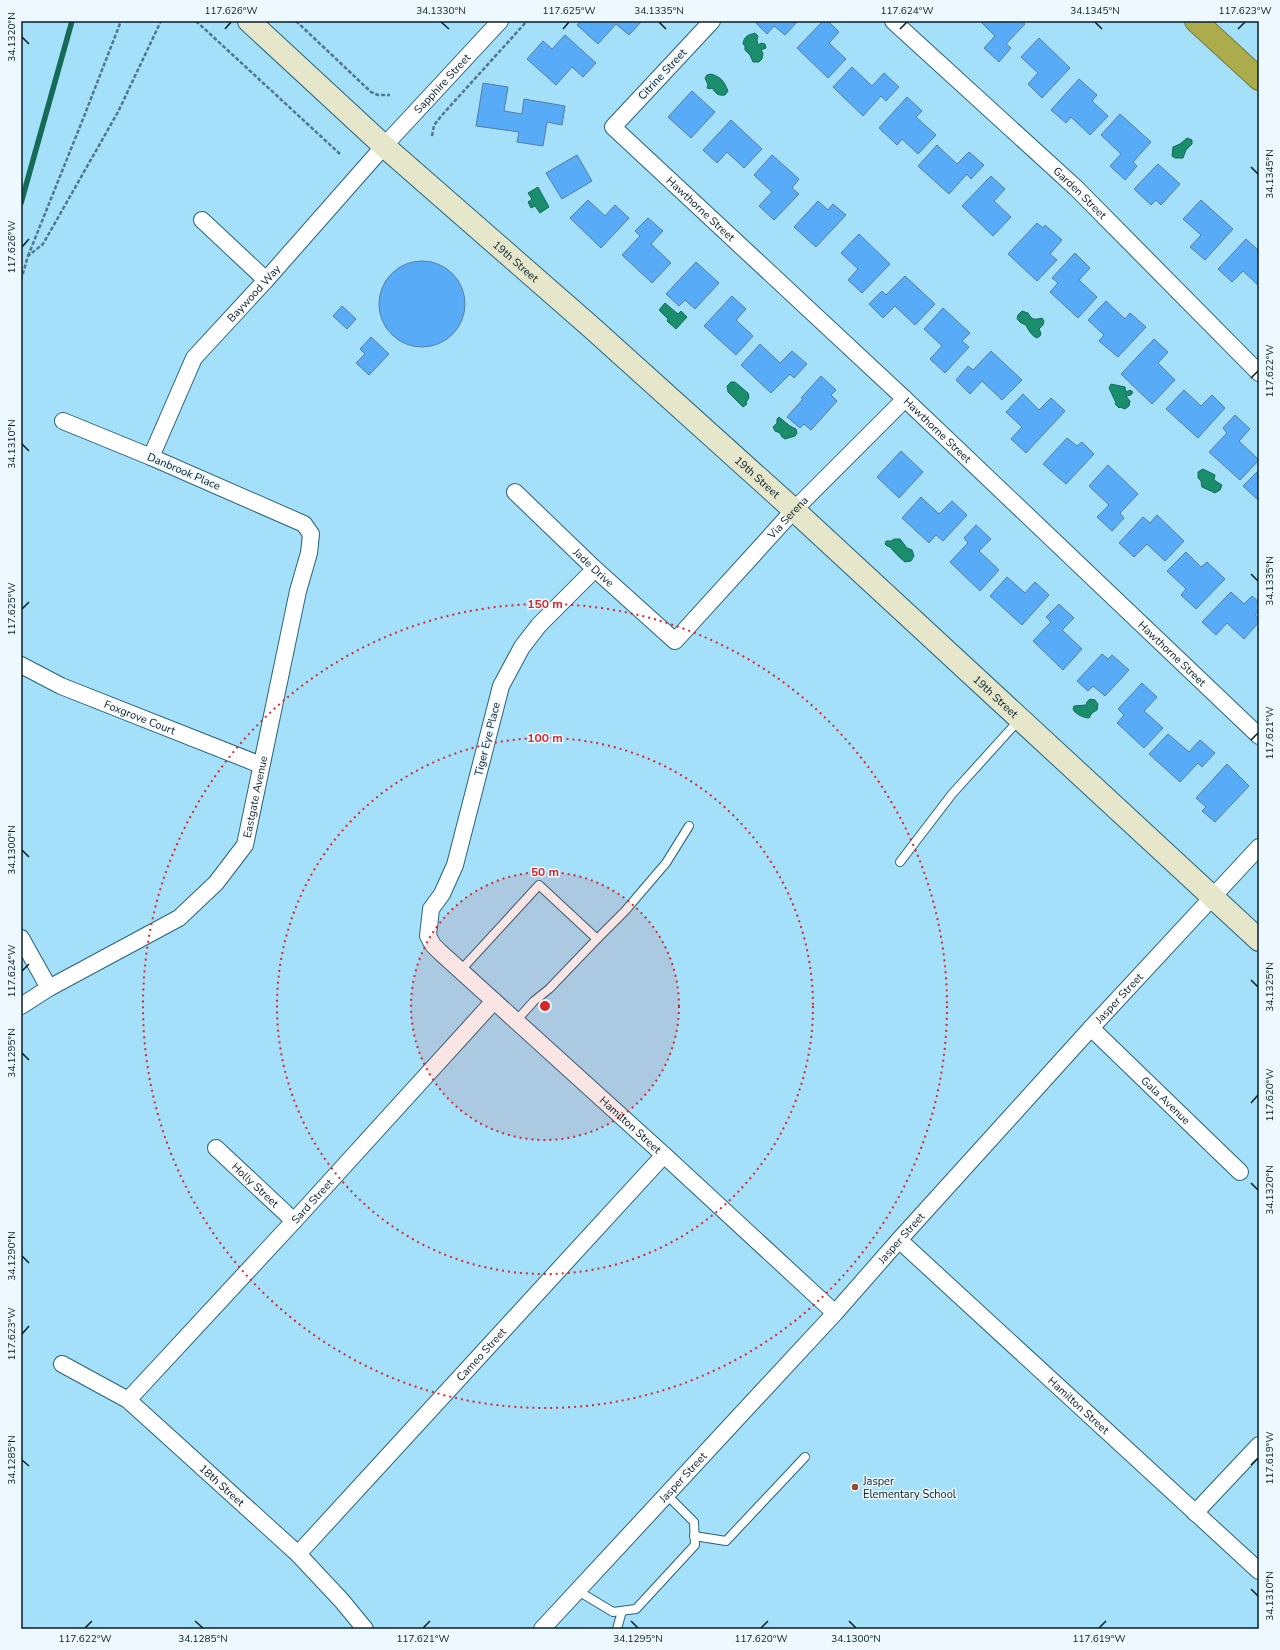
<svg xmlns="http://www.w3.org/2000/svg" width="1280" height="1650" viewBox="0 0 1280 1650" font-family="'Nunito Sans',sans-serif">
	<rect width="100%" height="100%" fill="#a5e0fb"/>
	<g fill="#1a8d6d" stroke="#146b58">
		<path d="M 755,33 L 758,36 L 757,40 L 758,45 L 761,43 L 765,44 L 766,48 L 761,50 L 763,53 L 762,59 L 759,62 L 753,62 L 750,55 L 745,50 L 745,46 L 743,44 C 744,36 748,35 755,33 Z"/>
		<path d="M 711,74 C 721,77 724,81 728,91 L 725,95 C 717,96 716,93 712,88 L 710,89 L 707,88 L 708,85 L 705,78 L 707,75 Z"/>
		<path d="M 1187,138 L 1192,140 L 1192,144 L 1186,150 L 1183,158 L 1175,158 L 1172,156 L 1173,147 L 1180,144 Z"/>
		<path d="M 538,187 L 549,207 L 540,213 L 535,206 L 531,208 L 528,202 L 532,199 L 528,193 Z"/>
		<path d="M 665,303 L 678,314 L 681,311 L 687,317 L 676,329 L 667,321 L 668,319 L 659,310 Z"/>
		<path d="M 1022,311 L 1028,313 C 1032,320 1034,320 1042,318 L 1044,321 L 1043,325 L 1039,329 L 1041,333 L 1040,336 L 1037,338 C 1032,336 1028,330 1026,325 L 1021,323 L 1017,319 L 1018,315 Z"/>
		<path d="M 731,382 L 735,382 L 748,393 L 749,398 L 746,402 L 747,404 L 743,407 L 728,392 L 727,386 Z"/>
		<path d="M 1111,384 L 1125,387 L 1126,392 L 1130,390 L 1133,392 L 1131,395 L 1126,396 L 1130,401 L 1129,406 L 1125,409 L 1120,407 L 1119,408 L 1115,404 L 1116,403 L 1109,388 Z"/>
		<path d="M 779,417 L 790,426 L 796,429 L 797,433 L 795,436 L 785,439 L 782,437 L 780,433 L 775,431 L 773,427 L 777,423 L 777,419 Z"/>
		<path d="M 1203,469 L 1215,475 L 1214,480 L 1222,485 L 1220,490 L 1215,493 L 1202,487 L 1201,481 L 1198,478 L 1198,472 Z"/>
		<path d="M 894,539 L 900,539 L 907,548 L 912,550 L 914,556 L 911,561 L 905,562 C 900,558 894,552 890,547 L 887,546 L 885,544 L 886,541 L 891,541 Z"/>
		<path d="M 1090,699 L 1095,700 L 1098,704 L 1097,710 L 1092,713 L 1089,718 C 1084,718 1075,714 1073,709 L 1074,706 L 1086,705 L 1087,702 Z"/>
	</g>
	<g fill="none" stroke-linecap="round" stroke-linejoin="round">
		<path stroke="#146b58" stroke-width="5.5" d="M 21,203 L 72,21"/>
	</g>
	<g fill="#58abf6" stroke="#567ca1">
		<path d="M 581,21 L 642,21 L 629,35 L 616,24 L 598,44 L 577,25 Z"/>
		<path d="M 756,21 L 798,21 L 785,35 L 774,26 L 767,34 L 755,22 Z"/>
		<path d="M 823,21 L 828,21 L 839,32 L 829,43 L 846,59 L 828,78 L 797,48 Z"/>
		<path d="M 980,21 L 1021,21 L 1025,24 L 1006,44 L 1011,48 L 999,62 L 984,48 L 995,36 Z"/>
		<path d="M 565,35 L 596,63 L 583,77 L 572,67 L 556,85 L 527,59 L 543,41 L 552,49 Z"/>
		<path d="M 1039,38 L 1070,68 L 1042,98 L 1028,84 L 1038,73 L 1021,57 Z"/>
		<path d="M 852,67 L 872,86 L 884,73 L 899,87 L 886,101 L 881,96 L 863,116 L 833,87 Z"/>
		<path d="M 1079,79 L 1097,95 L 1092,101 L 1108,116 L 1090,135 L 1071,117 L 1066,123 L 1051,110 Z"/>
		<path d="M 483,83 L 508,87 L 504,111 L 522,114 L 524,99 L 565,106 L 562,125 L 547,122 L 543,146 L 517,142 L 519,132 L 476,126 Z"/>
		<path d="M 692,91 L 715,112 L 691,138 L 668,117 Z"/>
		<path d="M 907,97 L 922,111 L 916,117 L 936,135 L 918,154 L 902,139 L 897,145 L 879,128 Z"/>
		<path d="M 1120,114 L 1151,142 L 1133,162 L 1137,166 L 1125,180 L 1110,166 L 1121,154 L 1101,135 Z"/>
		<path d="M 731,120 L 762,149 L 744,168 L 727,152 L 717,163 L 703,150 Z"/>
		<path d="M 937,145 L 957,164 L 969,152 L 984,165 L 971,179 L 967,174 L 949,194 L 918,166 Z"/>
		<path d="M 577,155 L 592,181 L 562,199 L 546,173 Z"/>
		<path d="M 772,155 L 799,179 L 792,188 L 799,194 L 774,220 L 759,206 L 772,192 L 754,175 Z"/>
		<path d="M 1158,164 L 1180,184 L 1161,205 L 1156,200 L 1151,205 L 1134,189 Z"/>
		<path d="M 991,176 L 1005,189 L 994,201 L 1011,217 L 993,236 L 962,206 Z"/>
		<path d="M 588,200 L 605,216 L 615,205 L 629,218 L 601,248 L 570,218 Z"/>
		<path d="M 1201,200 L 1233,229 L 1205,260 L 1190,247 L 1201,235 L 1183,219 Z"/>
		<path d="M 818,201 L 828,210 L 833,204 L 846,215 L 816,247 L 794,227 Z"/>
		<path d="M 648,218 L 663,231 L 651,244 L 671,263 L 652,283 L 622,255 L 640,236 L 635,231 Z"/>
		<path d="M 1037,223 L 1043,228 L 1045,225 L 1062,240 L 1050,254 L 1057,260 L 1037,281 L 1008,254 Z"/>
		<path d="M 859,234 L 890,264 L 862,293 L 848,280 L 858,269 L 841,253 Z"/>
		<path d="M 1246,239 L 1259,251 L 1259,286 L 1243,271 L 1232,282 L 1218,269 Z"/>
		<path d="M 1075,253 L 1090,268 L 1079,280 L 1097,297 L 1078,318 L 1050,292 L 1058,283 L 1052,278 Z"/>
		<circle cx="422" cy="304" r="43"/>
		<path d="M 696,262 L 719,283 L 695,309 L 685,300 L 679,306 L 666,294 Z"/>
		<path d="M 905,276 L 935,304 L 915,325 L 895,306 L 883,318 L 869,304 L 882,291 L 886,295 Z"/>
		<path d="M 732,296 L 746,309 L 736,320 L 753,336 L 736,355 L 704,326 Z"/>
		<path d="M 1106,301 L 1125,319 L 1130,313 L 1146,327 L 1118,357 L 1099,341 L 1104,335 L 1088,320 Z"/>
		<path d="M 342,306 L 356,319 L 347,329 L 333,316 Z"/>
		<path d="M 943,308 L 970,333 L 962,341 L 969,347 L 945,373 L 930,359 L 942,346 L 924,329 Z"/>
		<path d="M 371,337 L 389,354 L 369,375 L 356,363 L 365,354 L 360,349 Z"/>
		<path d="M 1154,339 L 1168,352 L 1158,363 L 1175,380 L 1152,404 L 1121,374 Z"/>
		<path d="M 760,344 L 780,363 L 792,351 L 807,364 L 794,378 L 790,374 L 771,393 L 741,365 Z"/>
		<path d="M 991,351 L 1022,380 L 1002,400 L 982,381 L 970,394 L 956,380 L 968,366 L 973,370 Z"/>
		<path d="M 821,376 L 836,390 L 831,395 L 837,401 L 811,430 L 804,424 L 800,428 L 787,417 L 803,399 L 801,398 Z"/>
		<path d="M 1184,390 L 1201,406 L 1212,395 L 1225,408 L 1198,438 L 1166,409 Z"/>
		<path d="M 1023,394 L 1039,410 L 1051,398 L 1065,411 L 1026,453 L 1011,439 L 1022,427 L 1006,412 Z"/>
		<path d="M 1235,415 L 1250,429 L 1239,441 L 1259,460 L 1240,480 L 1209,452 L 1227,433 L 1223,428 Z"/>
		<path d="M 1067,438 L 1077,446 L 1082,442 L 1094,454 L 1066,484 L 1043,464 Z"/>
		<path d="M 901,451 L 923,472 L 899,498 L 877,477 Z"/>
		<path d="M 1108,465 L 1138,494 L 1120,513 L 1124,518 L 1112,531 L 1097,517 L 1109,505 L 1089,486 Z"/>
		<path d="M 1259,470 L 1259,501 L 1243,486 Z"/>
		<path d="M 921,497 L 939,514 L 952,501 L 967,515 L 943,541 L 936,535 L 929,543 L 902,518 Z"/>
		<path d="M 1157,515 L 1184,541 L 1165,561 L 1147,544 L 1134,557 L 1119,543 L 1143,517 L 1150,523 Z"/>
		<path d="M 976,525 L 991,539 L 979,551 L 999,570 L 980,591 L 950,562 L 968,543 L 964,538 Z"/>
		<path d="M 1186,552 L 1201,567 L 1207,562 L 1225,579 L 1196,609 L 1181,595 L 1186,589 L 1167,571 Z"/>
		<path d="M 1007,577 L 1025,593 L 1035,582 L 1049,595 L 1022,625 L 990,596 Z"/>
		<path d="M 1231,592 L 1244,604 L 1252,596 L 1259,602 L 1259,611 L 1255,615 L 1259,618 L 1259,622 L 1244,639 L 1227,623 L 1216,635 L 1202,622 Z"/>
		<path d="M 1059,604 L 1074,618 L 1062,630 L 1082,649 L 1063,670 L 1033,641 L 1051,622 L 1046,617 Z"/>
		<path d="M 1102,654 L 1108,659 L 1112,655 L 1129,670 L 1105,696 L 1093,686 L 1088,691 L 1077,681 Z"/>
		<path d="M 1142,683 L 1157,697 L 1144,711 L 1163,728 L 1144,748 L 1117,723 L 1124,715 L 1118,709 Z"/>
		<path d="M 1168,734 L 1189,752 L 1200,740 L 1215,753 L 1202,767 L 1198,763 L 1180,782 L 1149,754 Z"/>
		<path d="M 1227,764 L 1249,786 L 1215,822 L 1202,811 L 1206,807 L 1196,798 Z"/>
	</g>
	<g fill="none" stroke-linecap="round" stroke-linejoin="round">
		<g stroke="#28627a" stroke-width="10">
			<g id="service">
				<path d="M 900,862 L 952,794 L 1019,720"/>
				<path d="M 597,939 L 625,911 L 666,863 L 689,826"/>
				<path d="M 460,971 L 539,885 L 597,939 L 549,989 L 534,1001 L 516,1021"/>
				<path d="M 694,1536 L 726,1541 L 805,1457"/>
				<path d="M 578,1591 L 613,1612 L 636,1609 L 695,1545 L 694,1522 L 667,1495"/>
				<path d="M 617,1629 L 622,1611"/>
			</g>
		</g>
		<g stroke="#28627a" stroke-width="18">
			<g id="minor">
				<path id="s1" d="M 712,21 L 613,127 L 905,399 L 1259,736"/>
				<path id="s2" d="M 893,21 L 1076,188 L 1259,373"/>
				<path d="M 202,220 L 266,280"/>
				<path id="s3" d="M 151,457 L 194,358 L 266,280 L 384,146 L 500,21"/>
				<path id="s4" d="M 515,492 L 595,569 L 675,641 L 794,510 L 905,399"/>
				<path id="s5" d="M 595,569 L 539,625 L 522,647 L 501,686 L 455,865 L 442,894 L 431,909 L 428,936 L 433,945 L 440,952 L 664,1155 L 835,1313"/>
				<path id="s6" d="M 21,665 L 61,686 L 261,765"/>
				<path d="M 21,938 L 49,988"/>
				<path id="s7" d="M 21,1006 L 49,988 L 179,918 L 216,883 L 245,845 L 298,591 L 309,553 L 311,534 L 304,524 L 151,457 L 63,421"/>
				<path id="s8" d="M 1091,1028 L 1240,1172"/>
				<path id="s9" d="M 216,1148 L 294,1221"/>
				<path id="s10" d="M 899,1240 L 1259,1571"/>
				<path id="s11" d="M 62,1364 L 128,1400 L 298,1554 L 342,1601 L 365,1629"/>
				<path id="s12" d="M 128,1400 L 294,1221 L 494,1001"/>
				<path d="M 1195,1513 L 1259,1445"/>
				<path id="s13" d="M 298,1554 L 664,1155"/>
				<path id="s14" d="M 542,1629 L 835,1313 L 899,1240 L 1091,1028 L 1259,847"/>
			</g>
		</g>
		<g stroke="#28627a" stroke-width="24">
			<g id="secondary">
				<path id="s15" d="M 249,21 L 384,146 L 591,327 L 794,510 L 1259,940"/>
			</g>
		</g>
		<g stroke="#727a40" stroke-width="24">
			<path id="motorway" d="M 1196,21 L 1259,79"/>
		</g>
		<g stroke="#4f7789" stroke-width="2.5" stroke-dasharray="4 2" stroke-linecap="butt">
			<path d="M 196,21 L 340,154"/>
			<path d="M 296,21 L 371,92 L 378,95 L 390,95"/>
			<path d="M 432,136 L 434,125 L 443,114 L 527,21"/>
			<path d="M 28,256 L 85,114 L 121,21"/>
			<path d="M 21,280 L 28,256 L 43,244 L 118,112 L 161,21"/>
		</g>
		<use href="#service" stroke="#fff" stroke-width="8"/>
		<use href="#minor" stroke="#fff" stroke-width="16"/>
		<use href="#secondary" stroke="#e6e6ca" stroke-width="22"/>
		<use href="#motorway" stroke="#adac4d" stroke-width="22"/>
	</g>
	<path fill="none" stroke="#051d27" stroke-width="1.5" d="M 441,22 L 449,29M 659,22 L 666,29M 1095,22 L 1102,29M 225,29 L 231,22M 563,29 L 569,22M 900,29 L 907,22M 1238,29 L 1245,22M 22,37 L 29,44M 1251,167 L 1258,174M 22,247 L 29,239M 1251,378 L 1258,371M 22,444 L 29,451M 1251,574 L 1258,581M 22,609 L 29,602M 1251,740 L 1258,733M 22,850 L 29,857M 22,971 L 29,964M 1251,980 L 1258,987M 22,1053 L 29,1060M 1251,1103 L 1258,1095M 1251,1183 L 1258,1190M 22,1256 L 29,1263M 22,1334 L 29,1326M 22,1460 L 29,1466M 1251,1465 L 1258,1458M 1251,1589 L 1258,1596M 195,1621 L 203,1628M 631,1621 L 638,1628M 849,1621 L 856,1628M 85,1628 L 92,1621M 423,1628 L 430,1621M 761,1628 L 768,1621M 1099,1628 L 1106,1621"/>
	<circle cx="545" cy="1006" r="134" fill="#d62828" fill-opacity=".12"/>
	<g fill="none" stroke="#d62828" stroke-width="2" stroke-dasharray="2 4">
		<circle cx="545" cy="1006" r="134"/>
		<circle cx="545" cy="1006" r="268"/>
		<circle cx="545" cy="1006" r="402"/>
	</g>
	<circle fill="#944e25" stroke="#eef9ff" stroke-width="1.5" cx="855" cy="1487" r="4"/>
	<g text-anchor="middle" stroke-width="3" stroke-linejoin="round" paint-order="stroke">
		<g font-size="11" fill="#051d27" stroke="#eef9ff">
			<text transform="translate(662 74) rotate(-47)" y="4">Citrine Street</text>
			<text dy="4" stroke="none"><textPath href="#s3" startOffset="478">Sapphire Street</textPath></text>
			<text dy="4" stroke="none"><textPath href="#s2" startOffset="254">Garden Street</textPath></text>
			<text dy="4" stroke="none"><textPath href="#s1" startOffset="265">Hawthorne Street</textPath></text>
			<text dy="4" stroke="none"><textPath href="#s15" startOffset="359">19th Street</textPath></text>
			<text dy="4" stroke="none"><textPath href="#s3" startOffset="196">Baywood Way</textPath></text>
			<text dy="4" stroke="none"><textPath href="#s1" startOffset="589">Hawthorne Street</textPath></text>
			<text transform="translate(184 471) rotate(23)" y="4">Danbrook Place</text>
			<text dy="4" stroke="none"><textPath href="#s15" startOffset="683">19th Street</textPath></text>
			<text dy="4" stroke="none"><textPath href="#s4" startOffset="386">Via Serena</textPath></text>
			<text dy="4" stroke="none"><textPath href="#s4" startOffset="109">Jade Drive</textPath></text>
			<text dy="4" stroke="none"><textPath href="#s1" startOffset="913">Hawthorne Street</textPath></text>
			<text dy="4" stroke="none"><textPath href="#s15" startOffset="1007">19th Street</textPath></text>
			<text dy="4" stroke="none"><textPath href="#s6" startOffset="130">Foxgrove Court</textPath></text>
			<text transform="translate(487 739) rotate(-76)" y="4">Tiger Eye Place</text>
			<text dy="4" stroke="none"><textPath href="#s7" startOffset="329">Eastgate Avenue</textPath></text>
			<text dy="4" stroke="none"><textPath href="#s14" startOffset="855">Jasper Street</textPath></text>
			<text dy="4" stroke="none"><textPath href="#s8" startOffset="104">Gala Avenue</textPath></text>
			<text dy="4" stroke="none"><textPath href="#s5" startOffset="691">Hamilton Street</textPath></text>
			<text dy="4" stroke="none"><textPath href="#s9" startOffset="54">Holly Street</textPath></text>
			<text dy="4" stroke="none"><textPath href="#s12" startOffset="271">Sard Street</textPath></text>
			<text dy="4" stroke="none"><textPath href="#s14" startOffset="531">Jasper Street</textPath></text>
			<text dy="4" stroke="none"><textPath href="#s13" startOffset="271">Cameo Street</textPath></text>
			<text dy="4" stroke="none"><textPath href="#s10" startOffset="244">Hamilton Street</textPath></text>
			<text dy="4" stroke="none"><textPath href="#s14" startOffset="207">Jasper Street</textPath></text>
			<text dy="4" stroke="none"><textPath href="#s11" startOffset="202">18th Street</textPath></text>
		</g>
		<g font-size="11" fill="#051d27" stroke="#eef9ff" text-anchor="start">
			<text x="863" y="1485">Jasper<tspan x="863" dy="13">Elementary School</tspan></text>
		</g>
	</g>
	<circle cx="545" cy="1006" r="6" fill="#d62828" stroke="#eef9ff" stroke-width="2"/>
	<g font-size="12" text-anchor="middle" font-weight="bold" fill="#d62828" stroke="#eef9ff" stroke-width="3" stroke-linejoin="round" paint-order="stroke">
		<text x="545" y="608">150 m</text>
		<text x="545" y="742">100 m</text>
		<text x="545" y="876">50 m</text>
	</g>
	<rect width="1280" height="1650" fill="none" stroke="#eef9ff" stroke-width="44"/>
	<rect x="22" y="22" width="1236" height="1606" fill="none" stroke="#051d27" stroke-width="1.5"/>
	<g font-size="10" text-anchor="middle" fill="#051d27">
		<text x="231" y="14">117.626°W</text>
		<text x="441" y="14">34.1330°N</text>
		<text x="569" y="14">117.625°W</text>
		<text x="659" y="14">34.1335°N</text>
		<text x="907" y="14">117.624°W</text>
		<text x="1095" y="14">34.1345°N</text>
		<text x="1245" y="14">117.623°W</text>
		<text transform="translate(11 37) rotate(-90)" y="4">34.1320°N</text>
		<text transform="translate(1269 174) rotate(-90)" y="4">34.1345°N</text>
		<text transform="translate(11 247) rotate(-90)" y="4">117.626°W</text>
		<text transform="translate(1269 371) rotate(-90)" y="4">117.622°W</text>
		<text transform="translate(11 444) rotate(-90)" y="4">34.1310°N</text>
		<text transform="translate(1269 581) rotate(-90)" y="4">34.1335°N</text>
		<text transform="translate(11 609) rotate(-90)" y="4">117.625°W</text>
		<text transform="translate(1269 733) rotate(-90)" y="4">117.621°W</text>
		<text transform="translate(11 850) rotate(-90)" y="4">34.1300°N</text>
		<text transform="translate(11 971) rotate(-90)" y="4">117.624°W</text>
		<text transform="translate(1269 987) rotate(-90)" y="4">34.1325°N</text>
		<text transform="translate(11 1053) rotate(-90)" y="4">34.1295°N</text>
		<text transform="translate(1269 1095) rotate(-90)" y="4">117.620°W</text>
		<text transform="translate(1269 1190) rotate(-90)" y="4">34.1320°N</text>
		<text transform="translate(11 1256) rotate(-90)" y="4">34.1290°N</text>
		<text transform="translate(11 1334) rotate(-90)" y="4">117.623°W</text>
		<text transform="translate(1269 1458) rotate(-90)" y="4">117.619°W</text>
		<text transform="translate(11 1460) rotate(-90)" y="4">34.1285°N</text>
		<text transform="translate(1269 1596) rotate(-90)" y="4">34.1310°N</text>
		<text x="85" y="1642">117.622°W</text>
		<text x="203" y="1642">34.1285°N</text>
		<text x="423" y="1642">117.621°W</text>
		<text x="638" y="1642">34.1295°N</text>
		<text x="761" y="1642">117.620°W</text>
		<text x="856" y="1642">34.1300°N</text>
		<text x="1099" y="1642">117.619°W</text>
	</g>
</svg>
